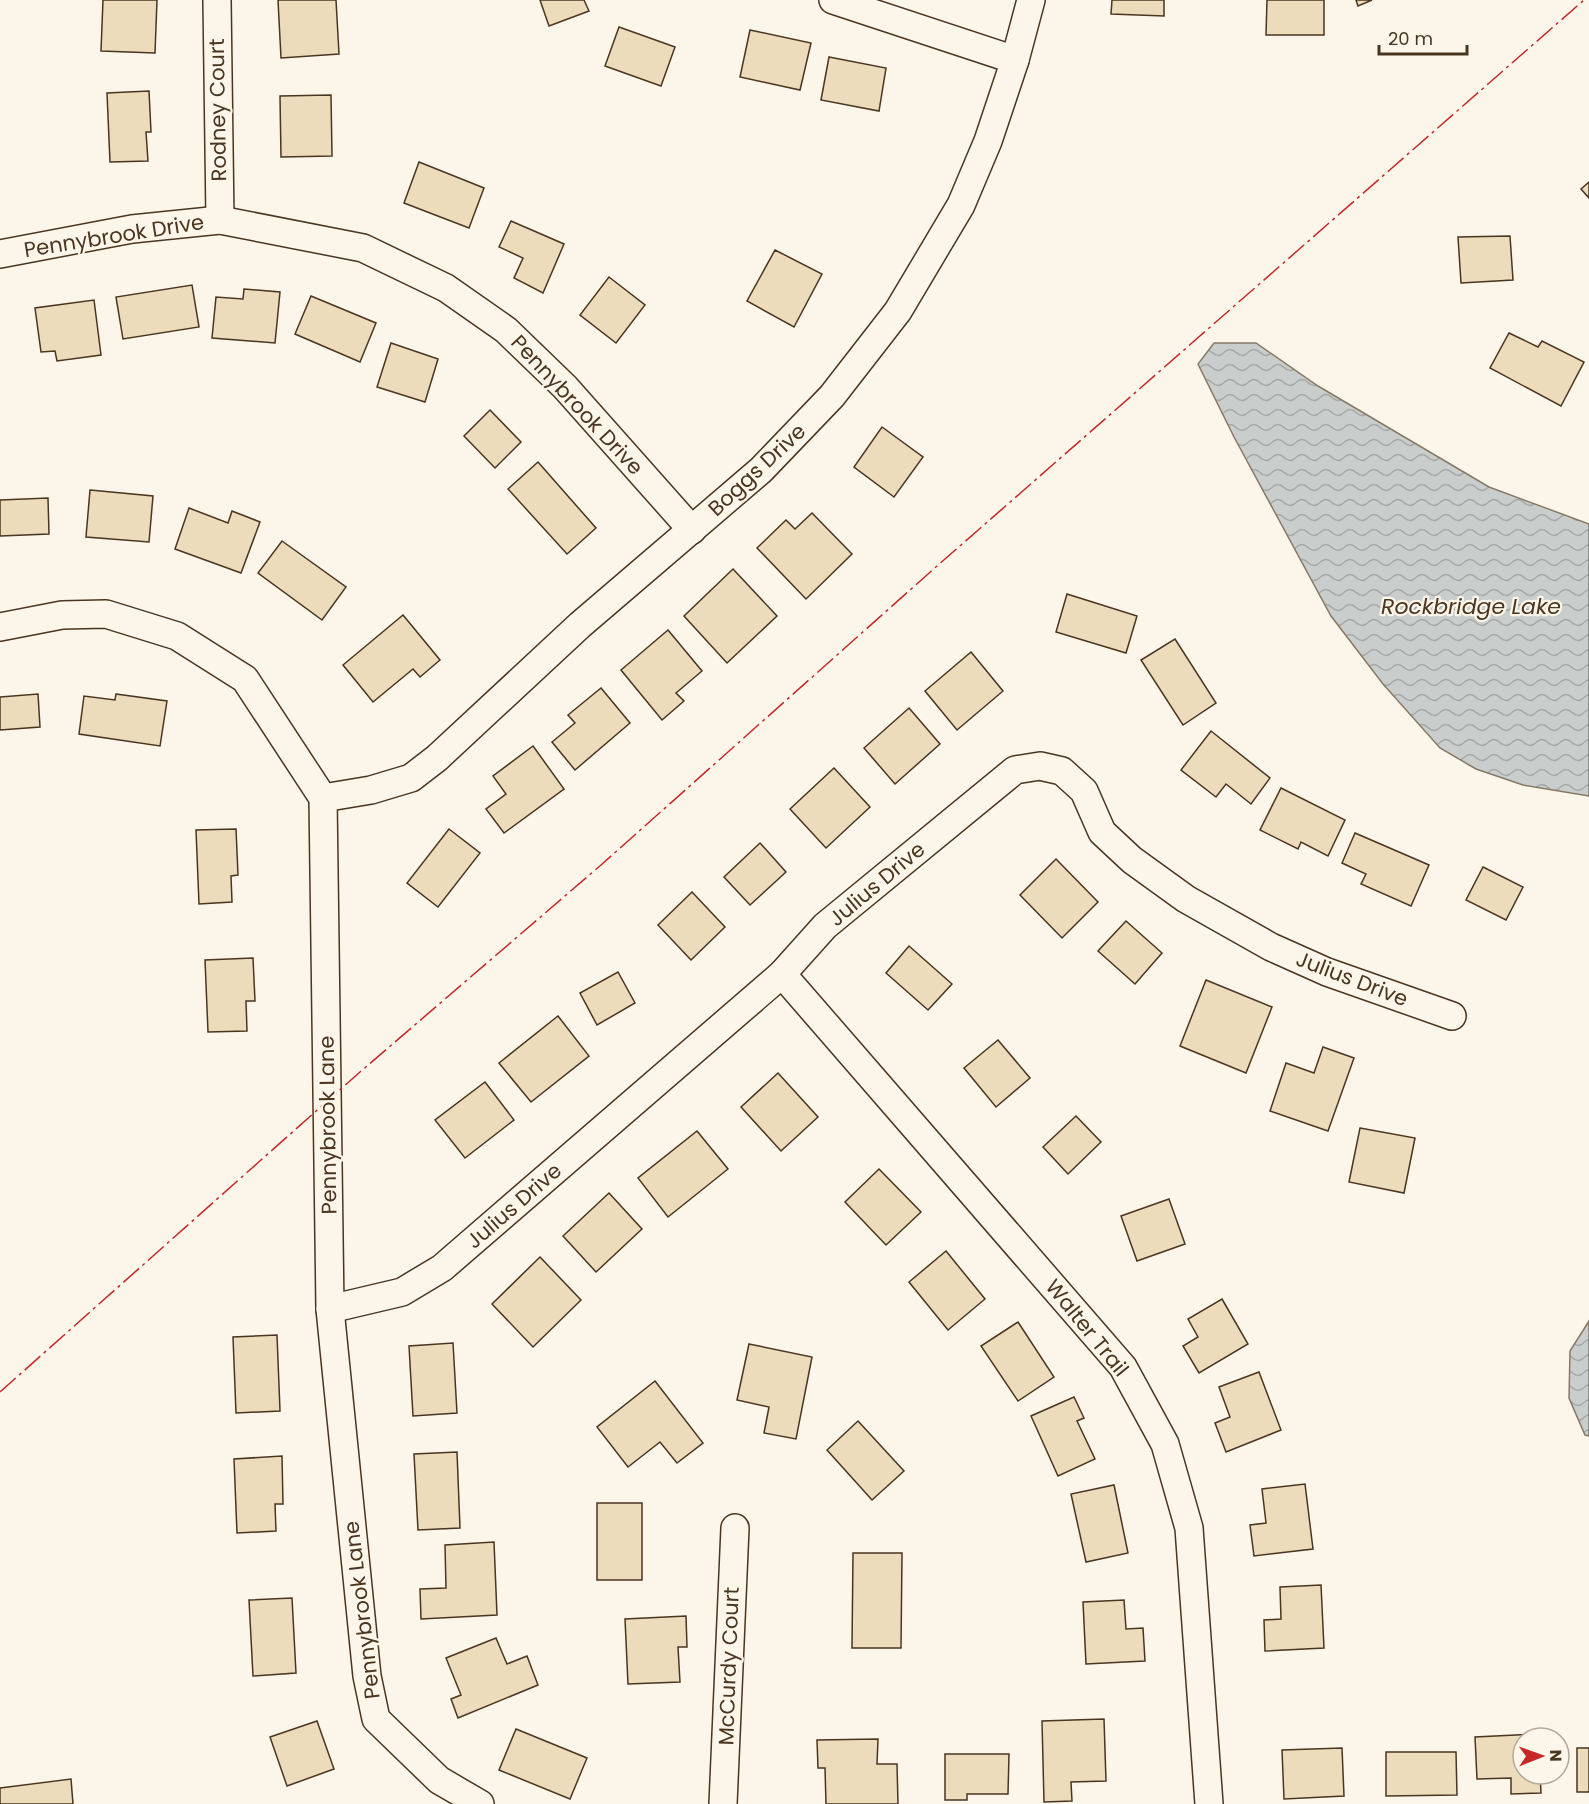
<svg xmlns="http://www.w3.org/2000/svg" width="1589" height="1804" viewBox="0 0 1589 1804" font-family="Poppins,sans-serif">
	<defs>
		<pattern id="water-waves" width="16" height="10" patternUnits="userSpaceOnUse" patternTransform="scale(1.5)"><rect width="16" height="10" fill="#c9cecd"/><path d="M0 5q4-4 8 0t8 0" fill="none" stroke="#a5a8a6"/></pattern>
	</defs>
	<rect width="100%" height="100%" fill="#fbf6e9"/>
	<g fill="url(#water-waves)" stroke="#887966" stroke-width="1.5">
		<path d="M 1214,343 L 1256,343 L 1318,386 L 1489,487 L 1589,524 L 1589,796 L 1523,785 L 1476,769 L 1440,748 L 1383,684 L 1331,616 L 1234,437 L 1198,364 Z"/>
		<path d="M 1589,1321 L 1589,1436 L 1585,1435 L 1569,1398 L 1570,1351 Z"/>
	</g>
	<g fill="#ecdcbc" stroke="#4a3520" stroke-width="1.5">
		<path d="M 103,0 L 157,0 L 155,53 L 101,51 Z"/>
		<path d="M 278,0 L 336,0 L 339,54 L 281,58 Z"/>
		<path d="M 540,0 L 584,0 L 589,11 L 549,26 Z"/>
		<path d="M 1112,0 L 1164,0 L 1164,16 L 1111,14 Z"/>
		<path d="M 1267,0 L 1324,0 L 1324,35 L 1266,35 Z"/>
		<path d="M 1356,0 L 1372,0 L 1358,6 Z"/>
		<path d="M 619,27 L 675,47 L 661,86 L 605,66 Z"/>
		<path d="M 750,30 L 811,43 L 800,90 L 740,77 Z"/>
		<path d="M 829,57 L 886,68 L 879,111 L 821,100 Z"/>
		<path d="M 149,91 L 151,132 L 146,132 L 148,161 L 110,162 L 107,93 Z"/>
		<path d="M 331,95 L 332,156 L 281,157 L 280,96 Z"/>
		<path d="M 419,162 L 484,188 L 469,228 L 404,203 Z"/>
		<path d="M 1589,182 L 1589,198 L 1581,189 Z"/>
		<path d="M 511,221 L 564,244 L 543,293 L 514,278 L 523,258 L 499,247 Z"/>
		<path d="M 1510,236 L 1513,280 L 1461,283 L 1458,237 Z"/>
		<path d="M 775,250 L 822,274 L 794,327 L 747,301 Z"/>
		<path d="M 609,277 L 645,305 L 616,343 L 580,315 Z"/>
		<path d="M 192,285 L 199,327 L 123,339 L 116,297 Z"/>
		<path d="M 244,289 L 280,292 L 275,343 L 212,338 L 216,297 L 243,299 Z"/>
		<path d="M 311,296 L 376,323 L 360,362 L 295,334 Z"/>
		<path d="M 94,300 L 101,355 L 57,361 L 55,351 L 41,352 L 35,308 Z"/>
		<path d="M 1509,333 L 1538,347 L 1542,341 L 1584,362 L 1561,406 L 1490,368 Z"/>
		<path d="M 391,343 L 438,359 L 425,402 L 377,387 Z"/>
		<path d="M 490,410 L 521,442 L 495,468 L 464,436 Z"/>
		<path d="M 882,427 L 923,457 L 894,497 L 854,467 Z"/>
		<path d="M 538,462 L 596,528 L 567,554 L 508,489 Z"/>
		<path d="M 90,490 L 153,496 L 149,542 L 86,537 Z"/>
		<path d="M 48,498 L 49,534 L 0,536 L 0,500 Z"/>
		<path d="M 189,508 L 228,523 L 232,511 L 260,522 L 241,573 L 175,549 Z"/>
		<path d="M 812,513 L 852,554 L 806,599 L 757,548 L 786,520 L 795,529 Z"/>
		<path d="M 282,541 L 346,587 L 322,620 L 258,573 Z"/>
		<path d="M 733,569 L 777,616 L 727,663 L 684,616 Z"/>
		<path d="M 1067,594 L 1137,616 L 1126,653 L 1056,632 Z"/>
		<path d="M 403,615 L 440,660 L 420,677 L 413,669 L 373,702 L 343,665 Z"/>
		<path d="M 668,630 L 702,671 L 676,693 L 684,701 L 662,720 L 621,670 Z"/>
		<path d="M 1175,639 L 1216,703 L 1183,725 L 1141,660 Z"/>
		<path d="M 971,652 L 1003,691 L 957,730 L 925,691 Z"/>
		<path d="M 601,688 L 630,723 L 575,770 L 552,742 L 575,723 L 568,715 Z"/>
		<path d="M 38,694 L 40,727 L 0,730 L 0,697 Z"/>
		<path d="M 116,694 L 167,701 L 160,746 L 79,734 L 84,696 L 115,700 Z"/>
		<path d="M 909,708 L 940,744 L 895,784 L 864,748 Z"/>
		<path d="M 1211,731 L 1270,778 L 1251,804 L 1226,784 L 1216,797 L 1181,770 Z"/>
		<path d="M 533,746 L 564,789 L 504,833 L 486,809 L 506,794 L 493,776 Z"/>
		<path d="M 834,768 L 870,807 L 826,848 L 790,809 Z"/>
		<path d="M 1281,788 L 1345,820 L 1328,856 L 1301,842 L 1298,849 L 1260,830 Z"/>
		<path d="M 236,829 L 238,875 L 231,876 L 232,902 L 199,904 L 196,830 Z"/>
		<path d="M 449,829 L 480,853 L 438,907 L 407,883 Z"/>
		<path d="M 1355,833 L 1429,865 L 1411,906 L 1361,884 L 1366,874 L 1342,863 Z"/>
		<path d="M 760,843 L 786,872 L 750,905 L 724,877 Z"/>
		<path d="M 1056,859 L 1098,902 L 1062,938 L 1020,895 Z"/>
		<path d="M 1483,867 L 1523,887 L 1506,920 L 1466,900 Z"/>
		<path d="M 692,892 L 725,927 L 691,960 L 658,925 Z"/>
		<path d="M 1126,921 L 1162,953 L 1135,984 L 1098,951 Z"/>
		<path d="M 909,946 L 952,984 L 928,1010 L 886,973 Z"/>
		<path d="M 253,958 L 255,1001 L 246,1001 L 247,1031 L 208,1032 L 205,960 Z"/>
		<path d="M 618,972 L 635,1003 L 597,1025 L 580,993 Z"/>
		<path d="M 1206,980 L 1272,1007 L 1246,1073 L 1180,1046 Z"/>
		<path d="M 558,1016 L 589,1056 L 531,1102 L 499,1063 Z"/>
		<path d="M 998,1040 L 1030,1078 L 996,1107 L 964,1068 Z"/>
		<path d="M 1323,1047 L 1354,1058 L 1328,1131 L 1270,1111 L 1286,1063 L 1314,1073 Z"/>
		<path d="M 778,1073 L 818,1117 L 781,1151 L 741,1107 Z"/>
		<path d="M 485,1082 L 514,1120 L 465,1158 L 435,1120 Z"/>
		<path d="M 1076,1116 L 1101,1142 L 1068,1174 L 1043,1147 Z"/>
		<path d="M 1360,1128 L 1415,1138 L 1404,1193 L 1349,1182 Z"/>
		<path d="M 697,1131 L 728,1169 L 668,1217 L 638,1178 Z"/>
		<path d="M 879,1169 L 921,1212 L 886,1245 L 845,1202 Z"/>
		<path d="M 609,1193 L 642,1229 L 596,1272 L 563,1236 Z"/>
		<path d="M 1169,1199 L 1185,1244 L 1137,1261 L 1121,1216 Z"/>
		<path d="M 946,1251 L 985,1299 L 948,1330 L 909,1282 Z"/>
		<path d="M 540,1257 L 581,1300 L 533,1347 L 492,1304 Z"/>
		<path d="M 1222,1299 L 1248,1344 L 1199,1373 L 1183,1346 L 1198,1337 L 1188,1319 Z"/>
		<path d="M 1018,1322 L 1054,1377 L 1018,1401 L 981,1346 Z"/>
		<path d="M 277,1335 L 280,1411 L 236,1413 L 233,1337 Z"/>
		<path d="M 453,1343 L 457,1413 L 413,1416 L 409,1346 Z"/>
		<path d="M 749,1344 L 812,1357 L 796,1439 L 764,1433 L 769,1407 L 737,1400 Z"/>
		<path d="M 1259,1372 L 1281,1430 L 1226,1452 L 1215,1423 L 1230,1417 L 1219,1387 Z"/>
		<path d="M 655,1381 L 703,1443 L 677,1463 L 660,1442 L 628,1467 L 597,1427 Z"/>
		<path d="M 1074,1397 L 1084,1418 L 1077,1421 L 1095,1459 L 1058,1476 L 1031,1416 Z"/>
		<path d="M 858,1421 L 904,1471 L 872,1500 L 827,1450 Z"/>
		<path d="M 457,1452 L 460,1528 L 418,1530 L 414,1454 Z"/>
		<path d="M 282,1456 L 283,1504 L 275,1504 L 276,1531 L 237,1533 L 234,1459 Z"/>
		<path d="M 1305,1484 L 1313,1549 L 1254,1556 L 1250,1525 L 1266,1523 L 1262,1489 Z"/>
		<path d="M 1114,1485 L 1128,1553 L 1086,1562 L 1071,1494 Z"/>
		<rect x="597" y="1503" width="45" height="77"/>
		<path d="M 494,1542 L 497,1615 L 421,1619 L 420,1589 L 446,1588 L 445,1545 Z"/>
		<path d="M 853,1553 L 902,1553 L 901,1648 L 852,1648 Z"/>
		<path d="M 1321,1585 L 1324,1648 L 1265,1651 L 1264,1620 L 1281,1619 L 1280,1587 Z"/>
		<path d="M 292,1598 L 296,1673 L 253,1676 L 249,1600 Z"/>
		<path d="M 1124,1600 L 1126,1629 L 1143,1628 L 1145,1661 L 1086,1664 L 1083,1602 Z"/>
		<path d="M 686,1616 L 687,1647 L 678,1647 L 680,1682 L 628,1684 L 625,1619 Z"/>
		<path d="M 496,1638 L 507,1664 L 527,1656 L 538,1685 L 458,1718 L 451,1699 L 461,1695 L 446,1658 Z"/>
		<path d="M 1104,1719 L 1106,1781 L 1071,1782 L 1072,1801 L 1044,1802 L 1042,1721 Z"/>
		<path d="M 317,1721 L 334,1769 L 287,1786 L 270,1737 Z"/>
		<path d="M 516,1729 L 587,1758 L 570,1799 L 499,1770 Z"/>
		<path d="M 1538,1734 L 1538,1738 L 1523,1738 L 1523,1774 L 1540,1774 L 1541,1793 L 1511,1794 L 1511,1778 L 1477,1779 L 1475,1737 Z"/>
		<path d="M 878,1739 L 877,1764 L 897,1764 L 898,1804 L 826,1804 L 825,1768 L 818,1768 L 817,1740 Z"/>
		<path d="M 1342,1748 L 1344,1796 L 1284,1799 L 1282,1750 Z"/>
		<rect x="1577" y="1748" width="12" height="44"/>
		<path d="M 1386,1752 L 1456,1752 L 1457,1795 L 1386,1796 Z"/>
		<path d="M 945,1754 L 1009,1754 L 1008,1794 L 967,1794 L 967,1800 L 945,1800 Z"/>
		<path d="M 71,1779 L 73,1804 L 0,1804 L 0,1788 Z"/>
	</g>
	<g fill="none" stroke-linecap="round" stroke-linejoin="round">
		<g stroke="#4a3520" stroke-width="30">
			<g id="minor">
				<path d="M 217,0 L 220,220"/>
				<path d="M 833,0 L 1015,60"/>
				<path d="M 0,254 L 132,229 L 220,220 L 363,248 L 446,288 L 506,330 L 565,387 L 692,530"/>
				<path d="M 0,627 L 62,615 L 106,614 L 177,636 L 245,679 L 323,798 L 330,1309 L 367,1676 L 376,1719 L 439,1780 L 480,1804"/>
				<path d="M 323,798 L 371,790 L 411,778 L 437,758 L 580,625 L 761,470 L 832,396 L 898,311 L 961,205 L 988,141 L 1015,60 L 1031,0"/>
				<path d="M 782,974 L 1123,1367 L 1165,1444 L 1189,1528 L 1209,1804"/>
				<path d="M 330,1309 L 402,1292 L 442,1268 L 782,974 L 825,926 L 1015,770 L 1040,766 L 1062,771 L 1084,791 L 1102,832 L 1132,860 L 1186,899 L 1271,947 L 1327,972 L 1452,1016"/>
				<path d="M 723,1804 L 735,1528"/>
			</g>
		</g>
		<use href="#minor" stroke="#fbf6e9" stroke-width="27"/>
		<path stroke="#c62828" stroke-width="1.5" stroke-dasharray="21 4.5 3 4.5" stroke-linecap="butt" d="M 0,1392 L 360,1072 L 601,865 L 937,566 L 1584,0"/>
	</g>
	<g text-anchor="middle" stroke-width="4.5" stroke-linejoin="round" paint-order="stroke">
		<g font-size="21" fill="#4a3520" stroke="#fbf6e9">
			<text transform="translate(218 110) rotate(-91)" y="7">Rodney Court</text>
			<text transform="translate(114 236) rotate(-9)" y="7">Pennybrook Drive</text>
			<text transform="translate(577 405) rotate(47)" y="7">Pennybrook Drive</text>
			<text transform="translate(757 470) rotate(-43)" y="7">Boggs Drive</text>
			<text transform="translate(877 884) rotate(-40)" y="7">Julius Drive</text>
			<text transform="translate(1352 979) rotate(21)" y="7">Julius Drive</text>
			<text transform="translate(328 1125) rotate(-91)" y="7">Pennybrook Lane</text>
			<text transform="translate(514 1206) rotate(-41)" y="7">Julius Drive</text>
			<text transform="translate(1087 1328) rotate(51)" y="7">Walter Trail</text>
			<text transform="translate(362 1610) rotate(-97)" y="7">Pennybrook Lane</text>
			<text transform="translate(729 1666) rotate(-88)" y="7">McCurdy Court</text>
		</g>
		<g font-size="22" font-style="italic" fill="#4a3520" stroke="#fbf6e9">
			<text x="1471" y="614">Rockbridge Lake</text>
		</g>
	</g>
	<g transform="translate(1541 1756) rotate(89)"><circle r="28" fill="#fbf6e9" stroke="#b4a999" stroke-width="1.5"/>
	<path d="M0-4.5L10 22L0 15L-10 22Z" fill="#c62828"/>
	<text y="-9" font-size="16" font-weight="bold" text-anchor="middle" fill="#4a3520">N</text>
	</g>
	<path d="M1379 45v9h88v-9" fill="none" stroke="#4a3520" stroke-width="3"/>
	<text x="1388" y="45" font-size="18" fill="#4a3520" stroke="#fbf6e9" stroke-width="4.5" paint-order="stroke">20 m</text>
</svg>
